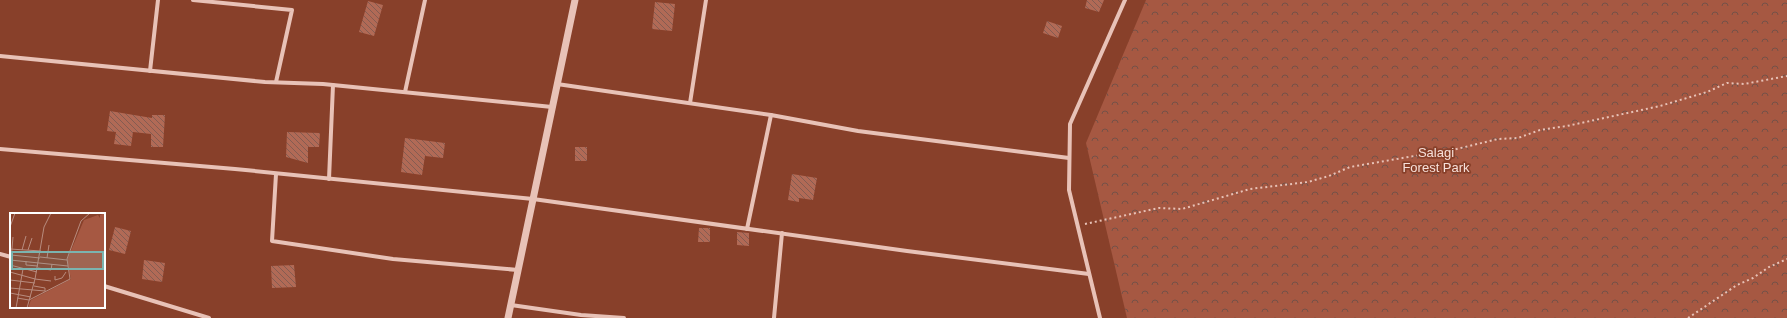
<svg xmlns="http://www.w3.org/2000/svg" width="1787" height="318" viewBox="0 0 1787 318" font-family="Helvetica,sans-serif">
	<defs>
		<pattern id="forest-crowns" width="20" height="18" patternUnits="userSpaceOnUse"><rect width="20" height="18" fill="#a65842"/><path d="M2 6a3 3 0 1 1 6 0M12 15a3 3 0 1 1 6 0" fill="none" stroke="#745148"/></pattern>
		<pattern id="building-back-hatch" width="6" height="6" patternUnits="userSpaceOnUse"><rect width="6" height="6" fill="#b16a56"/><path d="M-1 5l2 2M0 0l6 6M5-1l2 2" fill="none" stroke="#845c52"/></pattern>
	</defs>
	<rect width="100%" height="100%" fill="#88402a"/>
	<path fill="url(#forest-crowns)" d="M 1146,0 L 1787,0 L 1787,318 L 1127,318 L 1086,143 Z"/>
	<g fill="url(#building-back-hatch)">
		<path d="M 1087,0 L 1104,0 L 1099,12 L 1085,8 Z"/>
		<path d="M 368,1 L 383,5 L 374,36 L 359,32 Z"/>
		<path d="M 655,2 L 675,4 L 672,31 L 652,29 Z"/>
		<path d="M 1047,21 L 1062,26 L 1058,38 L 1043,33 Z"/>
		<path d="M 110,111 L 152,118 L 152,115 L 165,115 L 163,147 L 151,147 L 151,134 L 133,132 L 131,146 L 114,144 L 116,132 L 107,131 Z"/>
		<path d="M 287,132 L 320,133 L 319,147 L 308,147 L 308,163 L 286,157 Z"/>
		<path d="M 405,138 L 445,143 L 443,158 L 425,156 L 422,175 L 401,172 Z"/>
		<rect x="575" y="147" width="12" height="14"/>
		<path d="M 792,174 L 817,178 L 813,200 L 799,198 L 799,202 L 788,200 Z"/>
		<path d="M 115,227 L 131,231 L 125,254 L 109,250 Z"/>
		<path d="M 699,228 L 710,228 L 710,242 L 698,242 Z"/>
		<path d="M 737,232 L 749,233 L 749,246 L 737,245 Z"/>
		<path d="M 144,260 L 165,263 L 162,282 L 142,279 Z"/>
		<path d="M 294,265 L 296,287 L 272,288 L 271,266 Z"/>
	</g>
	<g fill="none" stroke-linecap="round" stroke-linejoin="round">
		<g stroke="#e8c2b7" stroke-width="2" stroke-dasharray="2 3" stroke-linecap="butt">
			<path d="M 1085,224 L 1159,208 L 1182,209 L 1250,189 L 1308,182 L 1329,176 L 1350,167 L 1420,155 L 1436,154 L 1498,139 L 1518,138 L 1540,130 L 1567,126 L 1660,106 L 1707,92 L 1727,83 L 1744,84 L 1787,76"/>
			<path d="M 1688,318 L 1737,285 L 1753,278 L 1769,267 L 1787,259"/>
		</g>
		<g stroke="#e8c2b7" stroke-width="4">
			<path d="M 193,0 L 292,10 L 276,82"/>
			<path d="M 0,56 L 265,82 L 323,84 L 552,107"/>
			<path d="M 150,71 L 158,0"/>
			<path d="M 557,84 L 771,115 L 858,131 L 1069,158"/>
			<path d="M 405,92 L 425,0"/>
			<path d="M 690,103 L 706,0"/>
			<path d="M 0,149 L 235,169 L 533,199 L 907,251 L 1089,274"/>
			<path d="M 276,174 L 272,241 L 393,259 L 518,270"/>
			<path d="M 329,179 L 333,85"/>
			<path d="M 747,229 L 771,115"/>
			<path d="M 0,254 L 11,257"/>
			<path d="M 104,286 L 209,318"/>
			<path d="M 511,305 L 581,315 L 624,318"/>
			<path d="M 774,318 L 782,233"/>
			<path d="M 1100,318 L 1069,190 L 1070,124 L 1125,0"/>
		</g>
		<path stroke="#e8c2b7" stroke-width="7" d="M 508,318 L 575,0"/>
	</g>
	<g text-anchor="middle" stroke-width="3.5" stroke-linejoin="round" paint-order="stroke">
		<g font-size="13" fill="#f7e0da" stroke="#88402a">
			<text x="1436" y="157">Salagi<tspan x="1436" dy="15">Forest Park</tspan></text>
		</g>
	</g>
	<g transform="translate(10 213)">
		<rect width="95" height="95" fill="#88402a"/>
		<path d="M 95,0 L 95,95 L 18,95 L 21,87 L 61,66 L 57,47 L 74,7 L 88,2 L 90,5 L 90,2 Z" fill="#a65842"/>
		<path fill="none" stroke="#b88c7f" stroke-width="1" d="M 0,14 L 5,0M 0,36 L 31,38M 12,37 L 16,23M 18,37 L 22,25M 1,42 L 30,45M 30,44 L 57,47M 37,45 L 39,32M 0,47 L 58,53M 1,47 L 3,24M 16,48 L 16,52 L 28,53M 0,52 L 27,59M 28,55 L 41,57 L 42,51M 0,59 L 25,66 L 41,68M 45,63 L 45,67 L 52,65 L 56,59M 0,67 L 25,70M 24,73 L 35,75 L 35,78M 0,75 L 35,78M 0,80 L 21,84M 7,85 L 19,87 L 60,66 L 57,46 L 71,8 L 80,0M 6,95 L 13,56M 17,95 L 25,66 L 34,14 L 41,0"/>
		<path fill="#7bb4af" fill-opacity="0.15" stroke="#7bb4af" stroke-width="2" d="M 2,39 L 93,39 L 93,56 L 2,56 Z"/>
		<rect width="95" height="95" fill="none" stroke="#fff" stroke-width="2"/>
	</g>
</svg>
